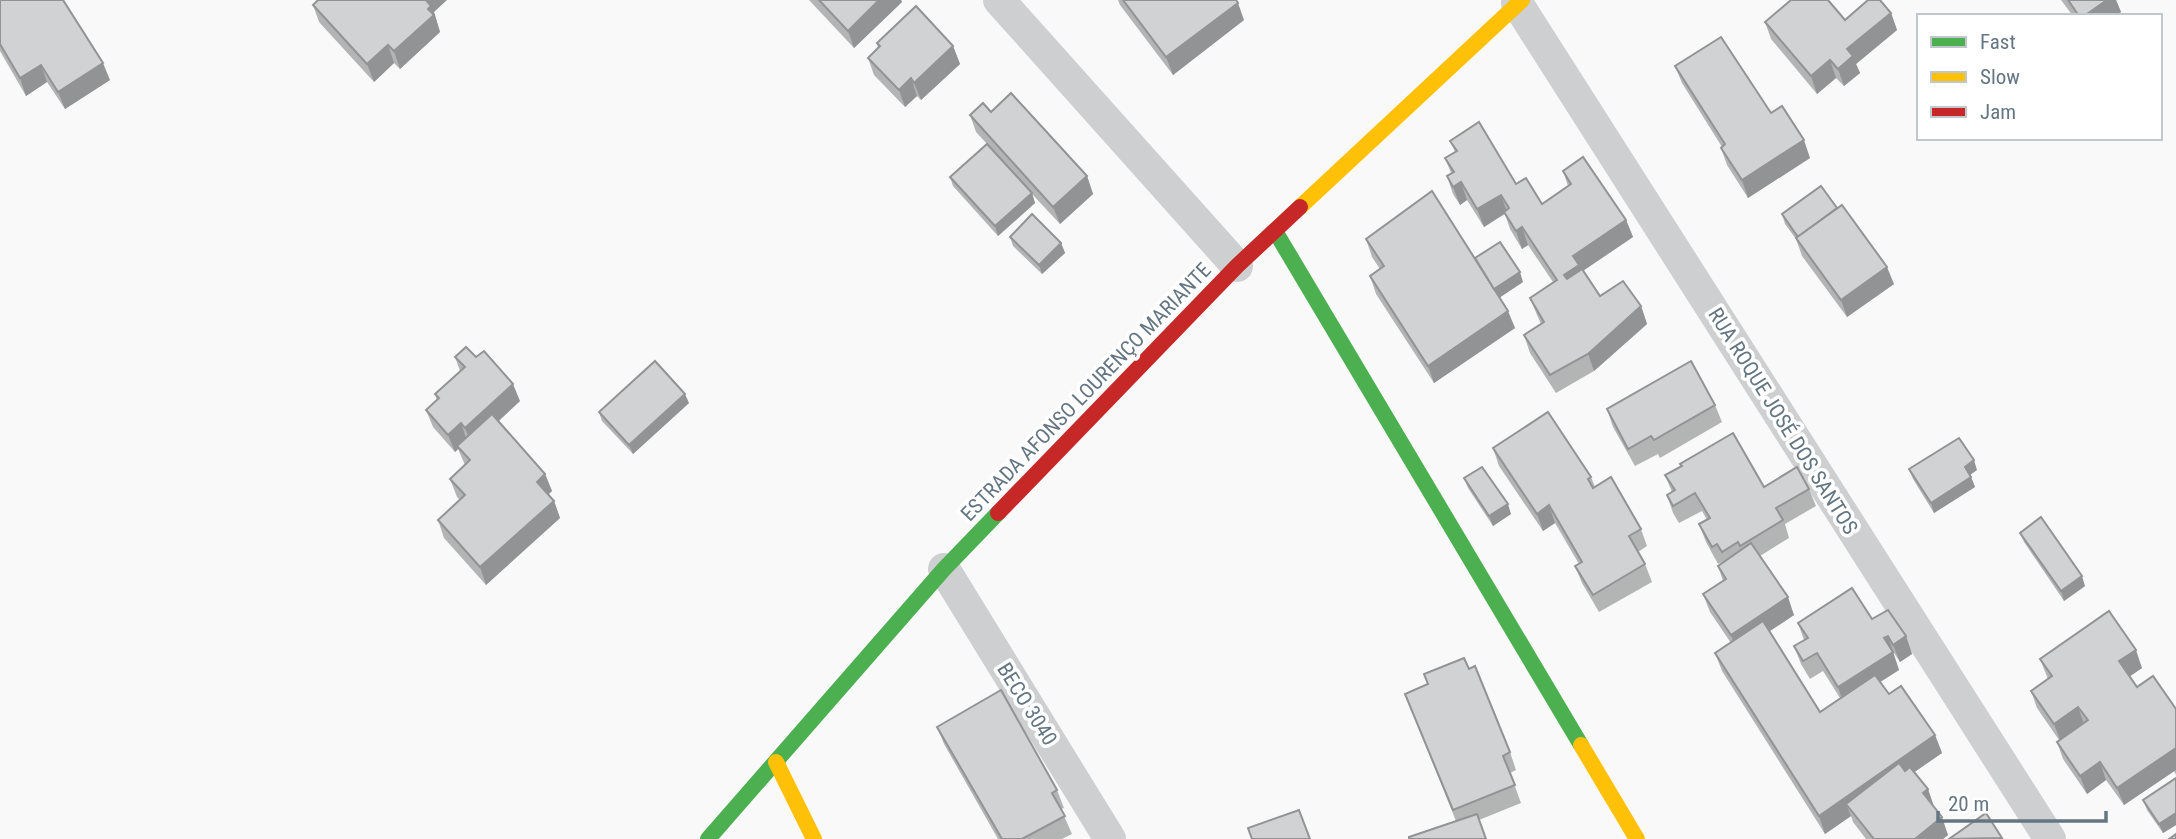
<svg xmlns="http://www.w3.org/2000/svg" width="2176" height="839" viewBox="0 0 2176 839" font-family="'Roboto Condensed',sans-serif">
	<rect width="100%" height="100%" fill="#f9f9f9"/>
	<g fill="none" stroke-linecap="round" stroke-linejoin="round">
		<g stroke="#cecfd0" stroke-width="32">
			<path d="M 999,0 L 1237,266"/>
			<path d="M 1517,3 L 2050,839"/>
			<path d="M 944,569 L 1110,839"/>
		</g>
		<g stroke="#4caf50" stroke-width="16">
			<path d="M 1275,231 L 1581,745"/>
			<path d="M 708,839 L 944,569 L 998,513"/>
		</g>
		<g stroke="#ffc107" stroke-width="16">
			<path d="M 1300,207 L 1522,0"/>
			<path d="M 1581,745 L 1637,839"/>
			<path d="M 776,762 L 814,839"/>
		</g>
		<path stroke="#c62828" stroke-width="16" d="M 998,513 L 1237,266 L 1300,207"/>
	</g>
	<g fill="#b3b5b5">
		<path d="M 0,0 L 110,80 L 65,109 L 47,82 L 26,96 L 0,51 Z"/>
		<path d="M 809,0 L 901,0 L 902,2 L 854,48 Z"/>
		<path d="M 1118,0 L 1201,0 L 1244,20 L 1173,75 L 1120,5 Z"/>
		<path d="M 2061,0 L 2116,0 L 2121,12 L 2116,16 L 2073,16 Z"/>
		<path d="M 313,5 L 434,12 L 440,32 L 400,69 L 394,63 L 374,82 L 319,22 Z"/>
		<path d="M 1891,13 L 1897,30 L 1856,64 L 1860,73 L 1844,86 L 1836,78 L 1817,94 L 1771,39 L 1765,22 L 1845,20 Z"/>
		<path d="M 877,43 L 953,46 L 960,64 L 921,100 L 917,96 L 905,107 L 874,75 L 868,58 L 878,48 Z"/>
		<path d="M 1675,66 L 1771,113 L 1810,158 L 1748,198 L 1727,165 L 1721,148 L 1722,147 L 1682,83 Z"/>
		<path d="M 991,112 L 1087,176 L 1093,194 L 1060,224 L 1032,194 L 1035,203 L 998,236 L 953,186 L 950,177 L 987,144 L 976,132 L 970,115 Z"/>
		<path d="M 1450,141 L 1516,184 L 1542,204 L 1568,186 L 1563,171 L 1626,220 L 1633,237 L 1583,271 L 1600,296 L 1641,306 L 1647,324 L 1594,371 L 1556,393 L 1530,353 L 1524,335 L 1541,324 L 1537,315 L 1530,298 L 1553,282 L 1528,245 L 1522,249 L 1510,229 L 1505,214 L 1484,227 L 1467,200 L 1460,205 L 1453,194 L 1447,176 L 1451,173 L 1445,158 L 1455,152 Z"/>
		<path d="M 1782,214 L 1894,284 L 1847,317 L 1802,256 L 1796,239 L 1785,224 Z"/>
		<path d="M 1010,237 L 1061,243 L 1065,253 L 1042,274 L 1013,246 Z"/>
		<path d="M 1366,239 L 1475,258 L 1523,282 L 1500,297 L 1515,328 L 1434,383 L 1376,294 L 1370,276 L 1380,269 L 1372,257 Z"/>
		<path d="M 455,357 L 520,401 L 499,421 L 545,474 L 552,491 L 548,495 L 554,501 L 560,518 L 486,585 L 444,538 L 438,520 L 460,500 L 457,497 L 450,479 L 465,465 L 458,449 L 455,452 L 433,427 L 426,410 L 437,400 L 435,394 L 460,371 Z"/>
		<path d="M 689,403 L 633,454 L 602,421 L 599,412 Z"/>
		<path d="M 1715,405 L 1722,422 L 1660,458 L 1658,454 L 1635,466 L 1613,427 L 1607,409 Z"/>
		<path d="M 1493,448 L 1591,477 L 1595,487 L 1641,529 L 1647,546 L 1638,552 L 1645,564 L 1652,582 L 1599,612 L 1582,583 L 1575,566 L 1579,564 L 1555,523 L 1543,531 L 1499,466 Z"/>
		<path d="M 1680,464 L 1764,487 L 1809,489 L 1816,506 L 1785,524 L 1789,538 L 1760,556 L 1794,615 L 1770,631 L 1820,712 L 1840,698 L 1823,671 L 1810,679 L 1801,664 L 1794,646 L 1804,640 L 1798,623 L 1872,619 L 1906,636 L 1912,654 L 1900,662 L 1894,653 L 1893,654 L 1899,670 L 1880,682 L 1889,694 L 1935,735 L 1942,753 L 1914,772 L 1928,789 L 1934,807 L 1948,835 L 1943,839 L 1866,839 L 1853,822 L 1851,816 L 1825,834 L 1722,671 L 1715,653 L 1731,643 L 1710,612 L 1703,594 L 1723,581 L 1718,566 L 1724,561 L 1718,564 L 1706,542 L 1699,524 L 1707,520 L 1702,511 L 1679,523 L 1673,513 L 1667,495 L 1672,492 L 1665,475 L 1681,466 Z"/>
		<path d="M 1909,469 L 1977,470 L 1970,475 L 1975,487 L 1934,513 L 1913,479 Z"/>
		<path d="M 1464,478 L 1511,514 L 1493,526 L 1468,488 Z"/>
		<path d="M 2020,533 L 2085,586 L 2064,601 L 2024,542 Z"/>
		<path d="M 2040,659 L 2142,668 L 2130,676 L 2137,687 L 2176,709 L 2176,775 L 2174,771 L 2124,805 L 2106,780 L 2087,794 L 2063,759 L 2057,742 L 2059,740 L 2037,708 L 2031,691 L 2048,679 Z"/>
		<path d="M 1424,674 L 1510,752 L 1516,770 L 1510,773 L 1521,803 L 1479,820 L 1456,821 L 1405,694 L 1427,684 Z"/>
		<path d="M 937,727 L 1057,790 L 1064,808 L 1061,809 L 1072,834 L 1062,839 L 998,839 L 944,744 Z"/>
		<path d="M 2176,778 L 2176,825 L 2163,833 L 2147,810 L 2143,800 Z"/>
	</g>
	<g fill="#929394">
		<path d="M 425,0 L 447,0 L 434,12 L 440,32 L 400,69 L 394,51 Z"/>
		<path d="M 879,0 L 901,0 L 902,2 L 854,48 L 848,31 Z"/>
		<path d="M 2107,0 L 2116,0 L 2121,12 L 2116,16 L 2084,16 Z"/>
		<path d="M 1238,3 L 1244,20 L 1173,75 L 1166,57 Z"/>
		<path d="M 1891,13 L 1897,30 L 1856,64 L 1860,73 L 1844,86 L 1838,69 L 1847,49 Z"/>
		<path d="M 388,45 L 394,63 L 374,82 L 367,64 Z"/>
		<path d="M 953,46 L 960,64 L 921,100 L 914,83 Z"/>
		<path d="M 1830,60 L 1836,78 L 1817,94 L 1811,76 Z"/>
		<path d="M 103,63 L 110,80 L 65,109 L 58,92 Z"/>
		<path d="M 41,65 L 47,82 L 26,96 L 20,78 Z"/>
		<path d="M 911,78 L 917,96 L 905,107 L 899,90 Z"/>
		<path d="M 1804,140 L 1810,158 L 1748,198 L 1742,180 Z"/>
		<path d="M 1087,176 L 1093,194 L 1060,224 L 1053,207 Z"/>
		<path d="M 1461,182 L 1467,200 L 1460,205 L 1453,187 Z"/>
		<path d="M 1032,193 L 1035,203 L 998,236 L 995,226 Z"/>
		<path d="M 1501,195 L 1507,212 L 1484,227 L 1477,209 Z"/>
		<path d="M 1626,220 L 1633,237 L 1581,272 L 1570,293 L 1564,275 L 1573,256 Z"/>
		<path d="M 1522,227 L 1528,245 L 1522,249 L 1516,231 Z"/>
		<path d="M 1061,243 L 1065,253 L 1042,274 L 1039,265 Z"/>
		<path d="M 1887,267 L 1894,284 L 1847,317 L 1841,300 Z"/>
		<path d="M 1520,272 L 1523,282 L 1496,300 L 1492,290 Z"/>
		<path d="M 1641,306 L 1647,324 L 1594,371 L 1588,354 Z"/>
		<path d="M 1508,311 L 1515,328 L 1434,383 L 1428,366 Z"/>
		<path d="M 513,384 L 520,401 L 472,445 L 465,428 Z"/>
		<path d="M 685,394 L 689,403 L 633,454 L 629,445 Z"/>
		<path d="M 461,423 L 467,441 L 457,446 L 458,449 L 455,452 L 448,435 Z"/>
		<path d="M 1974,460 L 1977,470 L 1968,476 L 1965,467 Z"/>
		<path d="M 545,474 L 552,491 L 543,499 L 537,482 Z"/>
		<path d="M 1971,477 L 1975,487 L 1934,513 L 1931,503 Z"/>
		<path d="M 554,501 L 560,518 L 486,585 L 480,567 Z"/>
		<path d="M 1508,504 L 1511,514 L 1493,526 L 1489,516 Z"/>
		<path d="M 1549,505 L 1555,523 L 1543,531 L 1537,514 Z"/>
		<path d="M 2082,576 L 2085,586 L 2064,601 L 2061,591 Z"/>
		<path d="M 1788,597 L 1794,615 L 1737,653 L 1731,635 Z"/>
		<path d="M 1888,636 L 1899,670 L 1844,705 L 1838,687 Z"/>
		<path d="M 1906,636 L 1912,654 L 1900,662 L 1893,645 Z"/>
		<path d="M 2136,650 L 2142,668 L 2126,679 L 2119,661 Z"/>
		<path d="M 2078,707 L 2084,724 L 2061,742 L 2054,724 Z"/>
		<path d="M 1935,735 L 1942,753 L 1854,814 L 1846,804 L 1851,816 L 1825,834 L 1819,816 Z"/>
		<path d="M 2176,748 L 2176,770 L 2124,805 L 2117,788 Z"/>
		<path d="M 2100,762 L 2106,780 L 2087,794 L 2080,776 Z"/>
		<path d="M 1928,789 L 1934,807 L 1923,793 Z"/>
		<path d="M 2176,813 L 2176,825 L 2163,833 L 2159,824 Z"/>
		<path d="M 1942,817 L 1948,835 L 1943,839 L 1915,839 Z"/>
	</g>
	<g fill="#d0d2d3" stroke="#929394" stroke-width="2">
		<path d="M 0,0 L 63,0 L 103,63 L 58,92 L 41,65 L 20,78 L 0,44 Z"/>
		<path d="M 318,0 L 426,0 L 431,6 L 428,9 L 434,15 L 394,51 L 388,45 L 367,64 L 313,5 Z"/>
		<path d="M 819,0 L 879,0 L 848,31 Z"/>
		<path d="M 1123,0 L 1236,0 L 1238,3 L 1166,57 Z"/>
		<path d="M 1791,0 L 1828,0 L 1845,20 L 1868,0 L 1880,0 L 1891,13 L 1847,49 L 1853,56 L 1838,69 L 1830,60 L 1811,76 L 1765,22 Z"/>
		<path d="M 2068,0 L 2107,0 L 2084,16 L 2079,16 Z"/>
		<path d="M 916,6 L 953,46 L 914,83 L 911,78 L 899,90 L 868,58 L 880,46 L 877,43 Z"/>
		<path d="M 1721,37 L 1771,113 L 1782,106 L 1804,140 L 1742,180 L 1721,148 L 1725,144 L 1675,66 Z"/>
		<path d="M 1011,93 L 1087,176 L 1053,207 L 970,115 L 983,103 L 991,112 Z"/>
		<path d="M 1479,122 L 1516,184 L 1526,178 L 1542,204 L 1571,184 L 1563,171 L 1583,157 L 1626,220 L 1573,256 L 1579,265 L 1564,275 L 1567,279 L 1582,269 L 1600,296 L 1623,281 L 1641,306 L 1588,354 L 1550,375 L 1524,335 L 1544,322 L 1530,298 L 1557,280 L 1522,227 L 1516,231 L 1504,212 L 1509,208 L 1501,195 L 1477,209 L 1461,182 L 1453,187 L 1447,176 L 1454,172 L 1445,158 L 1457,151 L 1450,141 Z"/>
		<path d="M 987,144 L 1032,193 L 995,226 L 950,177 Z"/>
		<path d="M 1821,186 L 1837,208 L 1798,237 L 1782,214 Z"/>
		<path d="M 1432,191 L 1508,311 L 1428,366 L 1370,276 L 1384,266 L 1366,239 Z"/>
		<path d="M 1842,205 L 1887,267 L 1841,300 L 1796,238 Z"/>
		<path d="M 1032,214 L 1061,243 L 1039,265 L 1010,237 Z"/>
		<path d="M 1500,242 L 1520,272 L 1494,289 L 1475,258 Z"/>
		<path d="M 466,347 L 476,357 L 484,351 L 513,384 L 465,428 L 461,423 L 448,435 L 426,410 L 439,398 L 435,394 L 465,367 L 455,357 Z"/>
		<path d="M 655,361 L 685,394 L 629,445 L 599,412 Z"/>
		<path d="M 1691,361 L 1715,405 L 1654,440 L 1651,436 L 1628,449 L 1607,409 Z"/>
		<path d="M 1548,412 L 1591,477 L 1588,479 L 1593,488 L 1611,477 L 1641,529 L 1629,536 L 1645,564 L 1593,595 L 1575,566 L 1582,562 L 1549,505 L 1537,514 L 1493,448 Z"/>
		<path d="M 492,414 L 545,474 L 537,482 L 554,501 L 480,567 L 438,520 L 465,495 L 450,479 L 470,460 L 457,446 Z"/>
		<path d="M 1733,433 L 1764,487 L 1797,467 L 1809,489 L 1776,508 L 1783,520 L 1740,546 L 1738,542 L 1722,552 L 1717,544 L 1712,547 L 1699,524 L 1710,518 L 1695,493 L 1673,506 L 1667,495 L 1675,490 L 1665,475 L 1682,466 L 1680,464 Z"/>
		<path d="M 1959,438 L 1974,460 L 1965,467 L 1971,477 L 1931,503 L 1909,469 Z"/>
		<path d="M 1482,467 L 1508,504 L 1489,516 L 1464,478 Z"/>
		<path d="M 2041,517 L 2082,576 L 2061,591 L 2020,533 Z"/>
		<path d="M 1751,543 L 1788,597 L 1731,635 L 1703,594 L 1726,579 L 1718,566 Z"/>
		<path d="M 1852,588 L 1872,619 L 1888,610 L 1906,636 L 1893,645 L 1888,636 L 1884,638 L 1893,652 L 1838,687 L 1817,653 L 1803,661 L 1794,646 L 1808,638 L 1798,623 Z"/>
		<path d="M 2109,611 L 2136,650 L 2119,661 L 2137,687 L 2153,676 L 2176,709 L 2176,748 L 2117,788 L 2100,762 L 2080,776 L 2057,742 L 2088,720 L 2078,707 L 2054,724 L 2031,691 L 2052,676 L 2040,659 Z"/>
		<path d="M 1763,621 L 1820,712 L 1875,675 L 1889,694 L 1901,686 L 1935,735 L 1819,816 L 1715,653 Z"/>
		<path d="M 1464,658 L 1469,669 L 1475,666 L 1510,752 L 1503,756 L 1515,785 L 1453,810 L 1405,694 L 1428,684 L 1424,674 Z"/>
		<path d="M 1001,690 L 1057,790 L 1052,793 L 1065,816 L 1022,839 L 1002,839 L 937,727 Z"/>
		<path d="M 1899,763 L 1905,771 L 1910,767 L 1928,789 L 1923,793 L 1942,817 L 1915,839 L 1874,839 L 1846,804 Z"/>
		<path d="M 2176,778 L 2176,813 L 2159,824 L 2143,800 Z"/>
		<path d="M 1299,810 L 1310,839 L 1252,839 L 1248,828 Z"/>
		<path d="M 1986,813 L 2002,838 L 1949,839 Z"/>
		<path d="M 1477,814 L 1486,839 L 1409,839 L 1409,837 Z"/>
		<path d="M 2176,834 L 2176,839 L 2169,839 Z"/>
	</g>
	<g text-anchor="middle" stroke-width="7" stroke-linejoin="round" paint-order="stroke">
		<g font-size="21" fill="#657683" stroke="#fff">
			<text transform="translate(1086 392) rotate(-46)" y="7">ESTRADA AFONSO LOURENÇO MARIANTE</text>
			<text transform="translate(1783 421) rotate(58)" y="7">RUA ROQUE JOSÉ DOS SANTOS</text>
			<text transform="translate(1027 704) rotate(58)" y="7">BECO 3040</text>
		</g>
	</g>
	<rect x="1917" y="14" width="245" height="126" fill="#ffffff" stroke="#c1c8cd" stroke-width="2"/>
	<rect x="1931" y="37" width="35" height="10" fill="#4caf50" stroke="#c1c8cd" stroke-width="2"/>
	<text x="1980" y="49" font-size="21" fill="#657683">Fast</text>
	<rect x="1931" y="72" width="35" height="10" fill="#ffc107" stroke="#c1c8cd" stroke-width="2"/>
	<text x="1980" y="84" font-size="21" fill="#657683">Slow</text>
	<rect x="1931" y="107" width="35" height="10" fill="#c62828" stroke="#c1c8cd" stroke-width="2"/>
	<text x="1980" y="119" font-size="21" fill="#657683">Jam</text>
	<path d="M1938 811v10h168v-10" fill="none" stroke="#657683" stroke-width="3.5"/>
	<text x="1948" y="811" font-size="21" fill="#657683" stroke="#ffffff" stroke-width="5" paint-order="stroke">20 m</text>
</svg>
